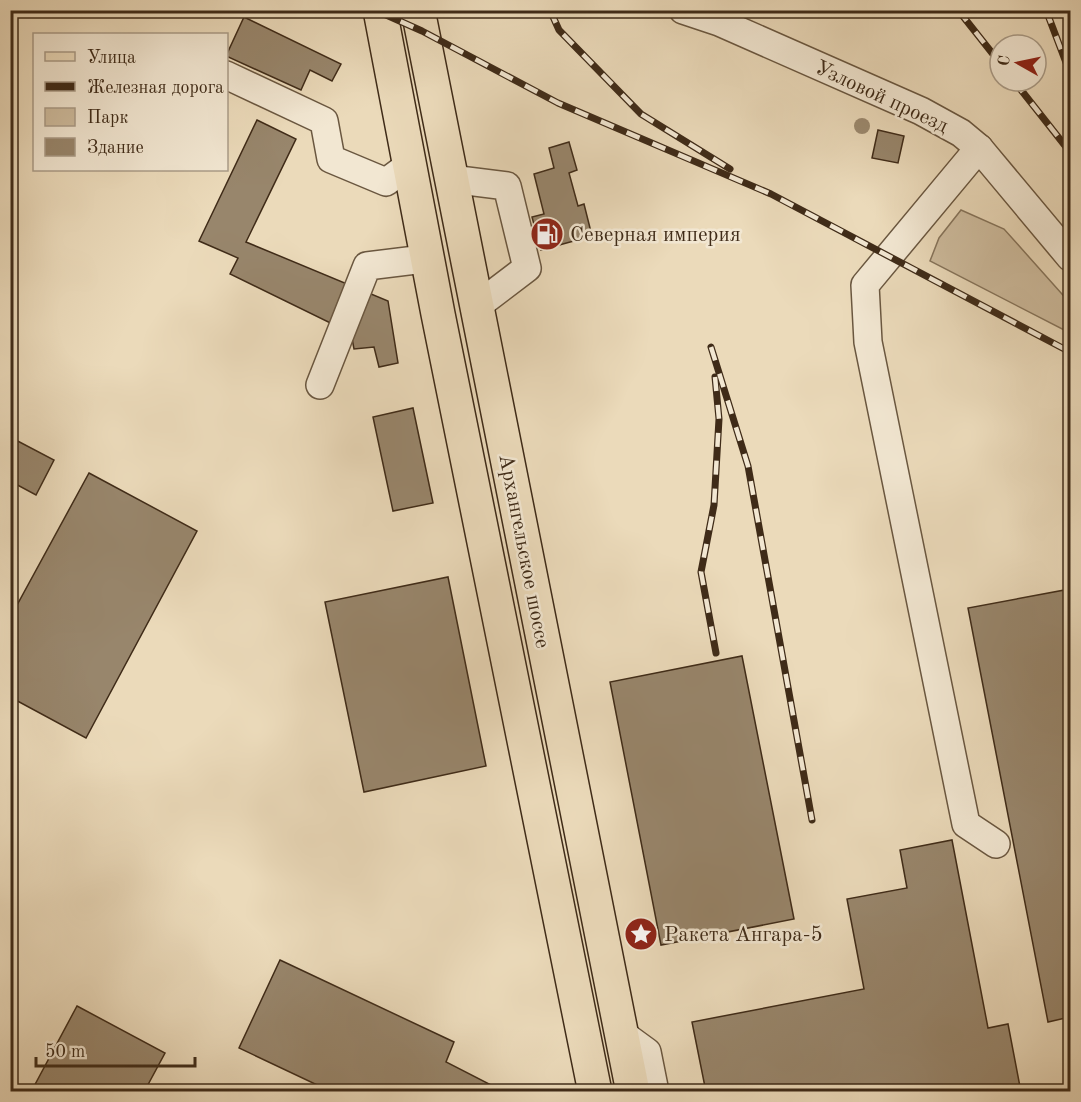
<svg xmlns="http://www.w3.org/2000/svg" width="1081" height="1102" viewBox="0 0 1081 1102" font-family="'Old Standard TT',serif">
	<rect width="100%" height="100%" fill="#ebdaba"/>
	<filter id="stains"><feTurbulence type="fractalNoise" baseFrequency=".00333" numOctaves="4"/><feColorMatrix values="0 0 0 0 .2 0 0 0 0 .09 0 0 0 0 .02 0 0 0 .5 -.17"/></filter>
	<radialGradient id="worn" r=".72"><stop offset=".6" stop-color="#630" stop-opacity="0"/><stop offset="1" stop-color="#630" stop-opacity=".3"/></radialGradient>
	<path fill="#cebc9e" stroke="#86745b" stroke-width="1.5" d="M 961,210 L 1004,229 L 1070,303 L 1070,333 L 930,261 L 939,238 Z"/>
	<g fill="#98866c" stroke="#3f2b18" stroke-width="1.5">
		<path d="M 244,17 L 341,64 L 332,81 L 310,70 L 301,90 L 226,56 Z"/>
		<path d="M 257,120 L 296,139 L 246,242 L 388,301 L 398,363 L 379,367 L 374,347 L 354,349 L 351,333 L 230,274 L 238,258 L 199,241 Z"/>
		<path d="M 878,130 L 904,136 L 898,163 L 872,158 Z"/>
		<path d="M 569,142 L 577,170 L 569,173 L 578,206 L 584,204 L 592,236 L 541,250 L 532,217 L 544,214 L 534,174 L 554,168 L 549,148 Z"/>
		<path d="M 413,408 L 433,503 L 393,511 L 373,417 Z"/>
		<path d="M 10,437 L 54,460 L 36,495 L 10,481 Z"/>
		<path d="M 89,473 L 197,531 L 86,738 L 10,697 L 10,618 Z"/>
		<path d="M 448,577 L 486,766 L 364,792 L 325,602 Z"/>
		<path d="M 1070,589 L 1070,1017 L 1048,1022 L 968,608 Z"/>
		<path d="M 742,656 L 794,919 L 661,945 L 610,682 Z"/>
		<path d="M 952,840 L 988,1028 L 1008,1024 L 1021,1092 L 706,1092 L 692,1022 L 864,989 L 847,899 L 907,888 L 900,850 Z"/>
		<path d="M 280,960 L 454,1042 L 446,1062 L 497,1088 L 495,1092 L 332,1092 L 239,1048 Z"/>
		<path d="M 77,1006 L 165,1053 L 144,1092 L 31,1092 Z"/>
	</g>
	<g fill="none" stroke-linecap="round" stroke-linejoin="round">
		<g stroke="#6a5740" stroke-width="30">
			<g id="minor">
				<path d="M 683,10 L 719,22 L 921,111 L 961,133 L 979,148 L 1070,257"/>
				<path d="M 226,75 L 324,121 L 331,159 L 386,182 L 409,165"/>
				<path d="M 979,148 L 865,285 L 868,342 L 966,824 L 996,844"/>
				<path d="M 451,179 L 507,186 L 527,268 L 477,306"/>
				<path d="M 320,385 L 367,266 L 424,259"/>
				<path d="M 621,1033 L 647,1052 L 655,1092"/>
			</g>
		</g>
		<g stroke="#3f2b18" stroke-width="36">
			<g id="major">
				<path d="M 380,10 L 438,314 L 595,1092"/>
				<path d="M 418,10 L 633,1092"/>
			</g>
		</g>
		<use href="#minor" stroke="#f2e7d2" stroke-width="27"/>
		<use href="#major" stroke="#ebdaba" stroke-width="33"/>
		<g stroke="#3f2b18" stroke-width="7">
			<g id="rail">
				<path d="M 375,10 L 422,31 L 558,103 L 771,194 L 1070,352"/>
				<path d="M 550,10 L 559,30 L 641,114 L 730,169"/>
				<path d="M 958,10 L 1000,63"/>
				<path d="M 1046,10 L 1070,73"/>
				<path d="M 1014,81 L 1070,152"/>
				<path d="M 711,347 L 748,466 L 812,820"/>
				<path d="M 715,377 L 719,419 L 714,505 L 701,572 L 716,653"/>
			</g>
		</g>
		<use href="#rail" stroke="#f2e7d2" stroke-width="4.5" stroke-dasharray="14" stroke-linecap="butt"/>
	</g>
	<circle fill="#9c8a70" cx="862" cy="126" r="8"/>
	<defs>
		<g id="fuel-disc" transform="scale(1.725)"><circle r="9.5" fill="#8f2418" stroke="#f2e7d2"/><path d="M-5.5-6h7V0h2V4h1.3V-2.5L3-4.5l.8-.8L6-3V5H2.5V1h-1V6h-7ZM-4.2-4.7v3.2H.2V-4.7Z" fill="#fff"/></g>
		<g id="sight-disc" transform="scale(1.725)"><circle r="9.5" fill="#8f2418" stroke="#f2e7d2"/><path d="M0-6L1.8-2.2L6-1.7L2.9 1.2L3.7 5.4L0 3.3L-3.7 5.4L-2.9 1.2L-6-1.7L-1.8-2.2Z" fill="#fff"/></g>
	</defs>
	<g fill-rule="evenodd">
		<use href="#fuel-disc" x="547" y="234"/>
		<use href="#sight-disc" x="641" y="934"/>
	</g>
	<g text-anchor="middle" stroke-width="5" stroke-linejoin="round" paint-order="stroke">
		<g font-size="21" fill="#3f2b18" stroke="#f2e7d2">
			<text transform="translate(882 96) rotate(25)" y="7">Узловой проезд</text>
			<text transform="translate(525 551) rotate(79)" y="7">Архангельское шоссе</text>
		</g>
		<g font-size="21" fill="#3f2b18" stroke="#f2e7d2" text-anchor="start">
			<text x="570" y="241">Северная империя</text>
			<text x="664" y="941">Ракета Ангара-5</text>
		</g>
	</g>
	<rect width="1081" height="1102" fill="none" stroke="#ebdaba" stroke-width="36"/>
	<rect x="12" y="12" width="1057" height="1078" fill="none" stroke="#3f2b18" stroke-width="3"/>
	<rect x="18" y="18" width="1045" height="1066" fill="none" stroke="#3f2b18" stroke-width="1.5"/>
	<rect x="33" y="33" width="195" height="138" fill="#f2e7d2" stroke="#aa9c88" stroke-width="1.5"/>
	<rect x="45" y="52" width="30" height="9" fill="#ebdaba" stroke="#aa9c88" stroke-width="1.5"/>
	<text x="87" y="63" font-size="18" fill="#3f2b18">Улица</text>
	<rect x="45" y="82" width="30" height="9" fill="#3f2b18" stroke="#aa9c88" stroke-width="1.5"/>
	<text x="87" y="93" font-size="18" fill="#3f2b18">Железная дорога</text>
	<rect x="45" y="108" width="30" height="18" fill="#cebc9e" stroke="#aa9c88" stroke-width="1.5"/>
	<text x="87" y="123" font-size="18" fill="#3f2b18">Парк</text>
	<rect x="45" y="138" width="30" height="18" fill="#98866c" stroke="#aa9c88" stroke-width="1.5"/>
	<text x="87" y="153" font-size="18" fill="#3f2b18">Здание</text>
	<g transform="translate(1018 63) rotate(279)"><circle r="28" fill="#f2e7d2" stroke="#aa9c88" stroke-width="1.5"/>
	<path d="M0-4.5L10 22L0 15L-10 22Z" fill="#8f2418"/>
	<text y="-9" font-size="16" font-weight="bold" text-anchor="middle" fill="#3f2b18">С</text>
	</g>
	<path d="M36 1057v9h159v-9" fill="none" stroke="#3f2b18" stroke-width="3"/>
	<text x="45" y="1057" font-size="18" fill="#3f2b18" stroke="#f2e7d2" stroke-width="4.5" paint-order="stroke">50 m</text>
	<rect width="100%" height="100%" filter="url(#stains)"/>
	<rect width="100%" height="100%" fill="url(#worn)"/>
</svg>
